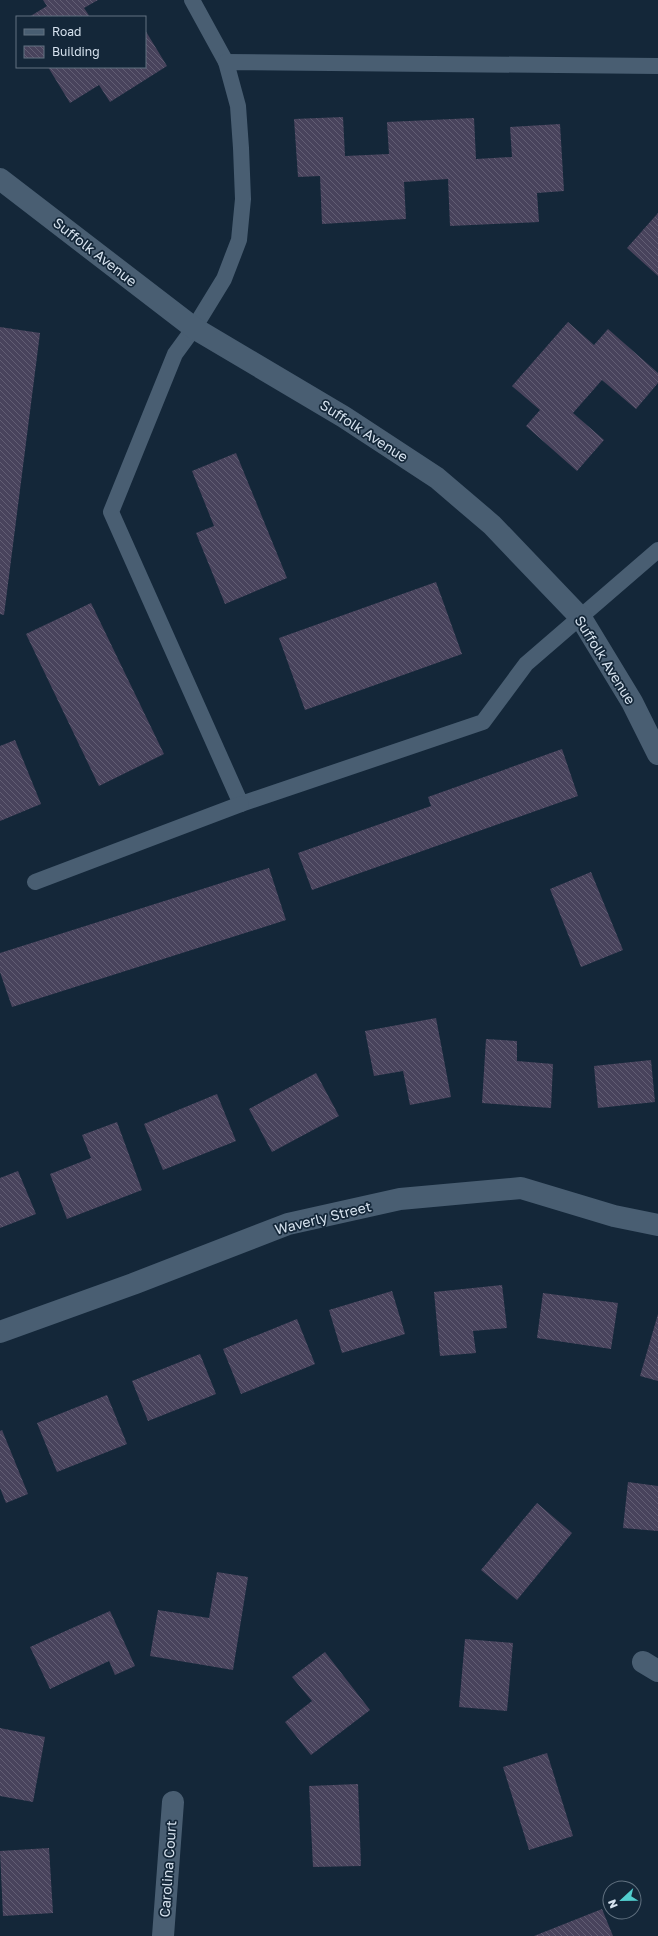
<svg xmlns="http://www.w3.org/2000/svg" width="658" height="1936" viewBox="0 0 658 1936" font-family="'Golos Text',sans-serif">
	<defs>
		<pattern id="building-back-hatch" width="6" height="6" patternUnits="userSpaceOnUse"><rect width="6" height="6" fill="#48435c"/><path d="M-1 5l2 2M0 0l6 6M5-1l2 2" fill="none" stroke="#625e74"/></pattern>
	</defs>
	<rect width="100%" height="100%" fill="#142739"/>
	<g fill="url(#building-back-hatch)">
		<path d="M 43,0 L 98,0 L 84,8 L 90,17 L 29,17 L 47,6 Z"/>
		<path d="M 145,30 L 167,66 L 110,102 L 99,85 L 70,103 L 48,67 L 145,67 Z"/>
		<path d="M 343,117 L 345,156 L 389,154 L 387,122 L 474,118 L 476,159 L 512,157 L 510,127 L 560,124 L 564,191 L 537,193 L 539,222 L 450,226 L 448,179 L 404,182 L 406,219 L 322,224 L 320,176 L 298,177 L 294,119 Z"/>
		<path d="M 658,213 L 658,276 L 627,248 Z"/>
		<path d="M 568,322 L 594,345 L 608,329 L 658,373 L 658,383 L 636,409 L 602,380 L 573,413 L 604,440 L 577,471 L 526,426 L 540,410 L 512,386 Z"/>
		<path d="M 0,327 L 40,333 L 4,615 L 0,614 Z"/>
		<path d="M 236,453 L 287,578 L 225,604 L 196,533 L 214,526 L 192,471 Z"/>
		<path d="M 436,582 L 462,654 L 305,710 L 279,638 Z"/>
		<path d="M 91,603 L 164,754 L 99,786 L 26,634 Z"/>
		<path d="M 15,740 L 41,804 L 0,821 L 0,746 Z"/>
		<path d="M 562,749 L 578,796 L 312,890 L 298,853 L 431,806 L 428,797 Z"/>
		<path d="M 269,868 L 286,920 L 12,1007 L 0,972 L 0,953 Z"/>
		<path d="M 591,872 L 623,950 L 581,967 L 550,889 Z"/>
		<path d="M 436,1018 L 451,1097 L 410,1105 L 403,1071 L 374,1076 L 365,1031 Z"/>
		<path d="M 486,1039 L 517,1041 L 517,1061 L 553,1064 L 551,1108 L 482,1103 Z"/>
		<path d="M 651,1060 L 655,1102 L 598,1108 L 594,1066 Z"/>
		<path d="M 316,1073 L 339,1116 L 272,1152 L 249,1109 Z"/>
		<path d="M 217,1094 L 236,1141 L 163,1170 L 144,1124 Z"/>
		<path d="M 117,1122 L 142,1190 L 67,1219 L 50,1174 L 91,1158 L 82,1135 Z"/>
		<path d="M 18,1171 L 36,1214 L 0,1228 L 0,1178 Z"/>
		<path d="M 502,1285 L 507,1328 L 473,1331 L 476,1353 L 440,1356 L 434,1292 Z"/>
		<path d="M 392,1291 L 405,1334 L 342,1353 L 329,1310 Z"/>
		<path d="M 543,1293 L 618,1303 L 611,1349 L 537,1338 Z"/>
		<path d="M 658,1314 L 658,1381 L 640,1376 Z"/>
		<path d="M 297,1319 L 315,1364 L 241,1394 L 223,1349 Z"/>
		<path d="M 200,1354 L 216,1394 L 148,1421 L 132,1381 Z"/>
		<path d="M 107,1395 L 127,1444 L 57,1472 L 37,1423 Z"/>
		<path d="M 2,1430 L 28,1494 L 6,1503 L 0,1488 L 0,1431 Z"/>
		<path d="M 628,1482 L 658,1486 L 658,1531 L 623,1528 Z"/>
		<path d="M 537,1503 L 572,1533 L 517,1600 L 481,1570 Z"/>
		<path d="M 217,1572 L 248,1577 L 233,1670 L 150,1656 L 158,1610 L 209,1618 Z"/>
		<path d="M 110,1611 L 135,1666 L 115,1675 L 109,1661 L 50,1689 L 30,1647 Z"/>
		<path d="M 465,1639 L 513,1643 L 507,1711 L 459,1707 Z"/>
		<path d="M 325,1652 L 370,1710 L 311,1755 L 285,1722 L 312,1701 L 292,1677 Z"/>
		<path d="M 0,1728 L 45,1737 L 33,1802 L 0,1796 Z"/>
		<path d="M 547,1753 L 573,1836 L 529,1850 L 503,1767 Z"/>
		<path d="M 358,1784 L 361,1866 L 313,1867 L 309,1786 Z"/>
		<path d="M 49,1848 L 53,1913 L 3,1916 L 0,1851 Z"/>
		<path d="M 602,1909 L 613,1936 L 534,1936 Z"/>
	</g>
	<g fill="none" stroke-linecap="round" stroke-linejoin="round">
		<g stroke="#495e72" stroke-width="16">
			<path d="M 192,0 L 226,62"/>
			<path d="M 658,66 L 226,62 L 238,106 L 241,148 L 243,199 L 239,240 L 224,279 L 194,328 L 175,354 L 111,512 L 241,804 L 483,722 L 526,664 L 658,550"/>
			<path d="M 35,882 L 241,804"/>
		</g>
		<g stroke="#495e72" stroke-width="22">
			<path d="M 0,179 L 194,328 L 344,417 L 437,478 L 492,525 L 581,618 L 632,702 L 658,754"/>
			<path d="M 0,1332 L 133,1284 L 288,1224 L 400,1199 L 521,1188 L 614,1216 L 658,1225"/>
			<path d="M 643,1662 L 658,1671"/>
			<path d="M 163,1936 L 173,1802"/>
		</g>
	</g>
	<g text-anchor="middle" stroke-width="3.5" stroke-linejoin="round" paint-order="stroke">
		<g font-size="14" fill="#d6e2ee" stroke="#142739">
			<text transform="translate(95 252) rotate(38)" y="5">Suffolk Avenue</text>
			<text transform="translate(364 431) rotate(33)" y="5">Suffolk Avenue</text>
			<text transform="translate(605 660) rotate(58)" y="5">Suffolk Avenue</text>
			<text transform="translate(323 1218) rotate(-14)" y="5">Waverly Street</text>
			<text transform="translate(168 1869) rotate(-86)" y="5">Carolina Court</text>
		</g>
	</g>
	<rect x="16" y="16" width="130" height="52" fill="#142739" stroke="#627281"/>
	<rect x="24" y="29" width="20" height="6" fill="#495e72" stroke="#627281"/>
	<text x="52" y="36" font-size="12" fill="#d6e2ee">Road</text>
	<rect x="24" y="46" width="20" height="12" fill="url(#building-back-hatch)" stroke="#627281"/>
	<text x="52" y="56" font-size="12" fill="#d6e2ee">Building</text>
	<g transform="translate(622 1900) rotate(248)"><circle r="19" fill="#142739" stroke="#627281"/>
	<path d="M0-3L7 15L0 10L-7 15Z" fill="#52cdce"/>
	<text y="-6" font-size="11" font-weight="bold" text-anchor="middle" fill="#d6e2ee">N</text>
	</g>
</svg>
